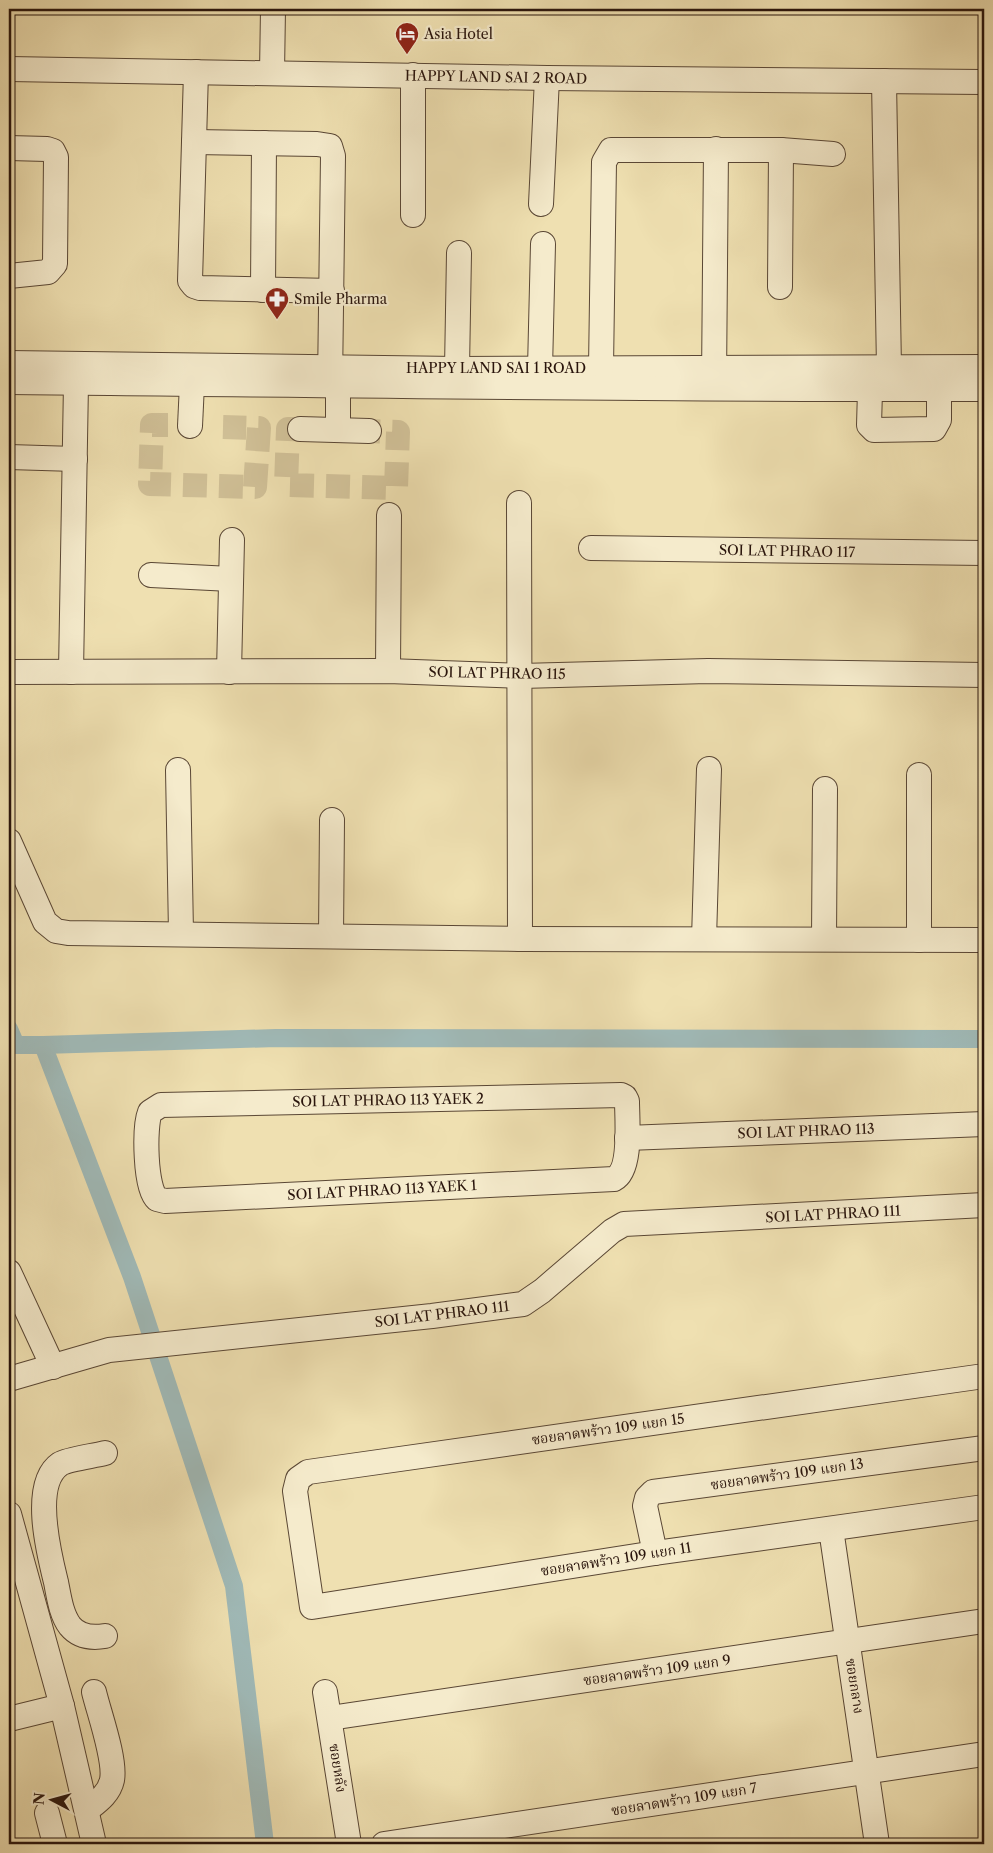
<svg xmlns="http://www.w3.org/2000/svg" width="993" height="1853" viewBox="0 0 993 1853" font-family="'Libre Caslon Text','Noto Serif Thai',serif">
	<rect width="100%" height="100%" fill="#efe0b1"/>
	<filter id="stains"><feTurbulence type="fractalNoise" baseFrequency=".004" numOctaves="4"/><feColorMatrix values="0 0 0 0 .2 0 0 0 0 .09 0 0 0 0 .02 0 0 0 .5 -.17"/></filter>
	<radialGradient id="worn" r=".72"><stop offset=".6" stop-color="#630" stop-opacity="0"/><stop offset="1" stop-color="#630" stop-opacity=".3"/></radialGradient>
	<g fill="none" stroke-linecap="round" stroke-linejoin="round">
		<g stroke="#a0bab8" stroke-width="18">
			<path d="M 9,1029 L 16,1045 L 43,1045 L 276,1038 L 984,1039"/>
			<path d="M 43,1045 L 132,1277 L 234,1586 L 265,1844"/>
		</g>
		<g stroke="#d1c198" stroke-width="24" stroke-dasharray="24 12" stroke-linecap="butt">
			<path d="M 168,425 L 152,425 L 150,484 L 255,487 L 259,428 L 223,427"/>
			<path d="M 300,429 L 288,429 L 286,485 L 396,488 L 398,432 L 369,431"/>
		</g>
		<g stroke="#5a4735" stroke-width="26">
			<g id="minor">
				<path d="M 9,69 L 547,78 L 984,82"/>
				<path d="M 196,72 L 190,281 L 194,286 L 200,288 L 332,291"/>
				<path d="M 272,73 L 273,9"/>
				<path d="M 413,75 L 413,215"/>
				<path d="M 884,81 L 889,368"/>
				<path d="M 194,142 L 317,144 L 330,146 L 333,156 L 330,383"/>
				<path d="M 9,148 L 47,149 L 53,151 L 56,157 L 55,264 L 48,272 L 9,276"/>
				<path d="M 541,204 L 547,78"/>
				<path d="M 780,287 L 781,150"/>
				<path d="M 263,290 L 264,143"/>
				<path d="M 9,363 L 457,369 L 984,367"/>
				<path d="M 601,368 L 604,162 L 611,150 L 781,150 L 833,154"/>
				<path d="M 457,369 L 459,253"/>
				<path d="M 540,369 L 543,244"/>
				<path d="M 9,382 C 334,385 659,390 984,389"/>
				<path d="M 714,382 L 716,149"/>
				<path d="M 870,391 L 869,425 L 874,430 L 934,429 L 939,420 L 939,389"/>
				<path d="M 190,426 L 192,384"/>
				<path d="M 300,429 L 369,431"/>
				<path d="M 338,430 L 338,386"/>
				<path d="M 9,457 L 75,459"/>
				<path d="M 519,503 L 520,939"/>
				<path d="M 591,548 L 984,553"/>
				<path d="M 151,575 L 231,579"/>
				<path d="M 388,671 L 389,515"/>
				<path d="M 9,672 L 388,671 L 521,676 L 708,671 L 984,675"/>
				<path d="M 71,672 L 76,383"/>
				<path d="M 229,672 L 232,540"/>
				<path d="M 178,770 L 181,933"/>
				<path d="M 919,775 L 919,940"/>
				<path d="M 9,841 L 45,922 L 56,931 L 68,933 L 520,939 L 984,940"/>
				<path d="M 331,936 L 332,820"/>
				<path d="M 704,939 L 709,769"/>
				<path d="M 824,939 L 825,789"/>
				<path d="M 621,1095 L 625,1097 L 627,1101 C 627,1119 632,1170 614,1179 L 165,1201 L 157,1199 C 145,1189 144,1127 150,1112 L 161,1105 Z"/>
				<path d="M 627,1138 L 984,1124"/>
				<path d="M 9,1272 L 53,1367"/>
				<path d="M 984,1376 L 308,1472 L 298,1479 L 295,1491 L 312,1607 L 655,1553 L 984,1507"/>
				<path d="M 9,1379 L 109,1350 L 432,1316 L 523,1304 L 542,1291 L 612,1231 L 624,1224 L 984,1205"/>
				<path d="M 105,1453 C 94,1456 68,1459 60,1464 C 31,1484 49,1554 56,1582 C 59,1597 61,1614 70,1626 C 79,1637 93,1638 105,1636"/>
				<path d="M 9,1514 L 62,1706 L 94,1844"/>
				<path d="M 831,1529 L 877,1844"/>
				<path d="M 655,1553 L 645,1506 L 647,1498 L 653,1492 L 984,1448"/>
				<path d="M 325,1692 L 349,1844"/>
				<path d="M 330,1718 L 984,1621"/>
				<path d="M 9,1719 L 62,1706"/>
				<path d="M 87,1810 C 97,1802 109,1794 112,1780 C 116,1760 99,1713 94,1692"/>
				<path d="M 47,1813 L 55,1844"/>
				<path d="M 384,1844 L 984,1754"/>
			</g>
		</g>
		<use href="#minor" stroke="#f5ebcc" stroke-width="24"/>
	</g>
	<defs>
		<g id="hotel-pin" transform="scale(1.25)"><path d="M0 17L-7.5 6A9.5 9.5 0 1 1 7.5 6Z" fill="#8f2418" stroke="#f5ebcc"/><path d="M-6-4.5h1.5V1H6V5H4.5V3h-9V5H-6ZM-4 0a1.8 1.8 0 1 1 3.6 0ZM.5 0V-2.5h3Q6-2.5 6 0Z" fill="#fff"/></g>
		<g id="pharmacy-pin" transform="scale(1.25)"><path d="M0 17L-7.5 6A9.5 9.5 0 1 1 7.5 6Z" fill="#8f2418" stroke="#f5ebcc"/><path d="M-2-6h4v4h4v4h-4v4h-4v-4h-4v-4h4Z" fill="#fff"/></g>
	</defs>
	<g fill-rule="evenodd">
		<use href="#hotel-pin" x="407" y="34"/>
		<use href="#pharmacy-pin" x="277" y="299"/>
	</g>
	<g text-anchor="middle" stroke-width="4.5" stroke-linejoin="round" paint-order="stroke">
		<g font-size="14" fill="#29140c" stroke="#f5ebcc" text-anchor="start">
			<text x="424" y="39">Asia Hotel</text>
			<text x="294" y="304">Smile Pharma</text>
		</g>
		<g font-size="14" fill="#29140c" stroke="#f5ebcc">
			<text transform="translate(496 77) rotate(1)" y="5">HAPPY LAND SAI 2 ROAD</text>
			<text x="496" y="373">HAPPY LAND SAI 1 ROAD</text>
			<text transform="translate(787 551) rotate(1)" y="5">SOI LAT PHRAO 117</text>
			<text transform="translate(497 673) rotate(1)" y="5">SOI LAT PHRAO 115</text>
			<text transform="translate(388 1100) rotate(-1)" y="5">SOI LAT PHRAO 113 YAEK 2</text>
			<text transform="translate(806 1131) rotate(-2)" y="5">SOI LAT PHRAO 113</text>
			<text transform="translate(382 1190) rotate(-3)" y="5">SOI LAT PHRAO 113 YAEK 1</text>
			<text transform="translate(833 1214) rotate(-3)" y="5">SOI LAT PHRAO 111</text>
			<text transform="translate(442 1314) rotate(-7)" y="5">SOI LAT PHRAO 111</text>
			<text transform="translate(608 1429) rotate(-8)" y="5">ซอยลาดพร้าว 109 แยก 15</text>
			<text transform="translate(787 1474) rotate(-8)" y="5">ซอยลาดพร้าว 109 แยก 13</text>
			<text transform="translate(616 1559) rotate(-9)" y="5">ซอยลาดพร้าว 109 แยก 11</text>
			<text transform="translate(657 1670) rotate(-8)" y="5">ซอยลาดพร้าว 109 แยก 9</text>
			<text transform="translate(855 1686) rotate(81)" y="5">ซอยกลาง</text>
			<text transform="translate(338 1768) rotate(81)" y="5">ซอยหลัง</text>
			<text transform="translate(684 1799) rotate(-9)" y="5">ซอยลาดพร้าว 109 แยก 7</text>
		</g>
	</g>
	<rect width="993" height="1853" fill="none" stroke="#efe0b1" stroke-width="30"/>
	<rect x="10" y="10" width="973" height="1833" fill="none" stroke="#29140c" stroke-width="2.5"/>
	<rect x="15" y="15" width="963" height="1823" fill="none" stroke="#29140c"/>
	<g transform="translate(52 1800) rotate(276)" stroke="#f5ebcc" stroke-width="4" paint-order="stroke">
	<path d="M0-4L9 19L0 12L-9 19Z" fill="#29140c"/>
	<text y="-8" font-size="14" font-weight="bold" text-anchor="middle" fill="#29140c">N</text>
	</g>
	<rect width="100%" height="100%" filter="url(#stains)"/>
	<rect width="100%" height="100%" fill="url(#worn)"/>
</svg>
